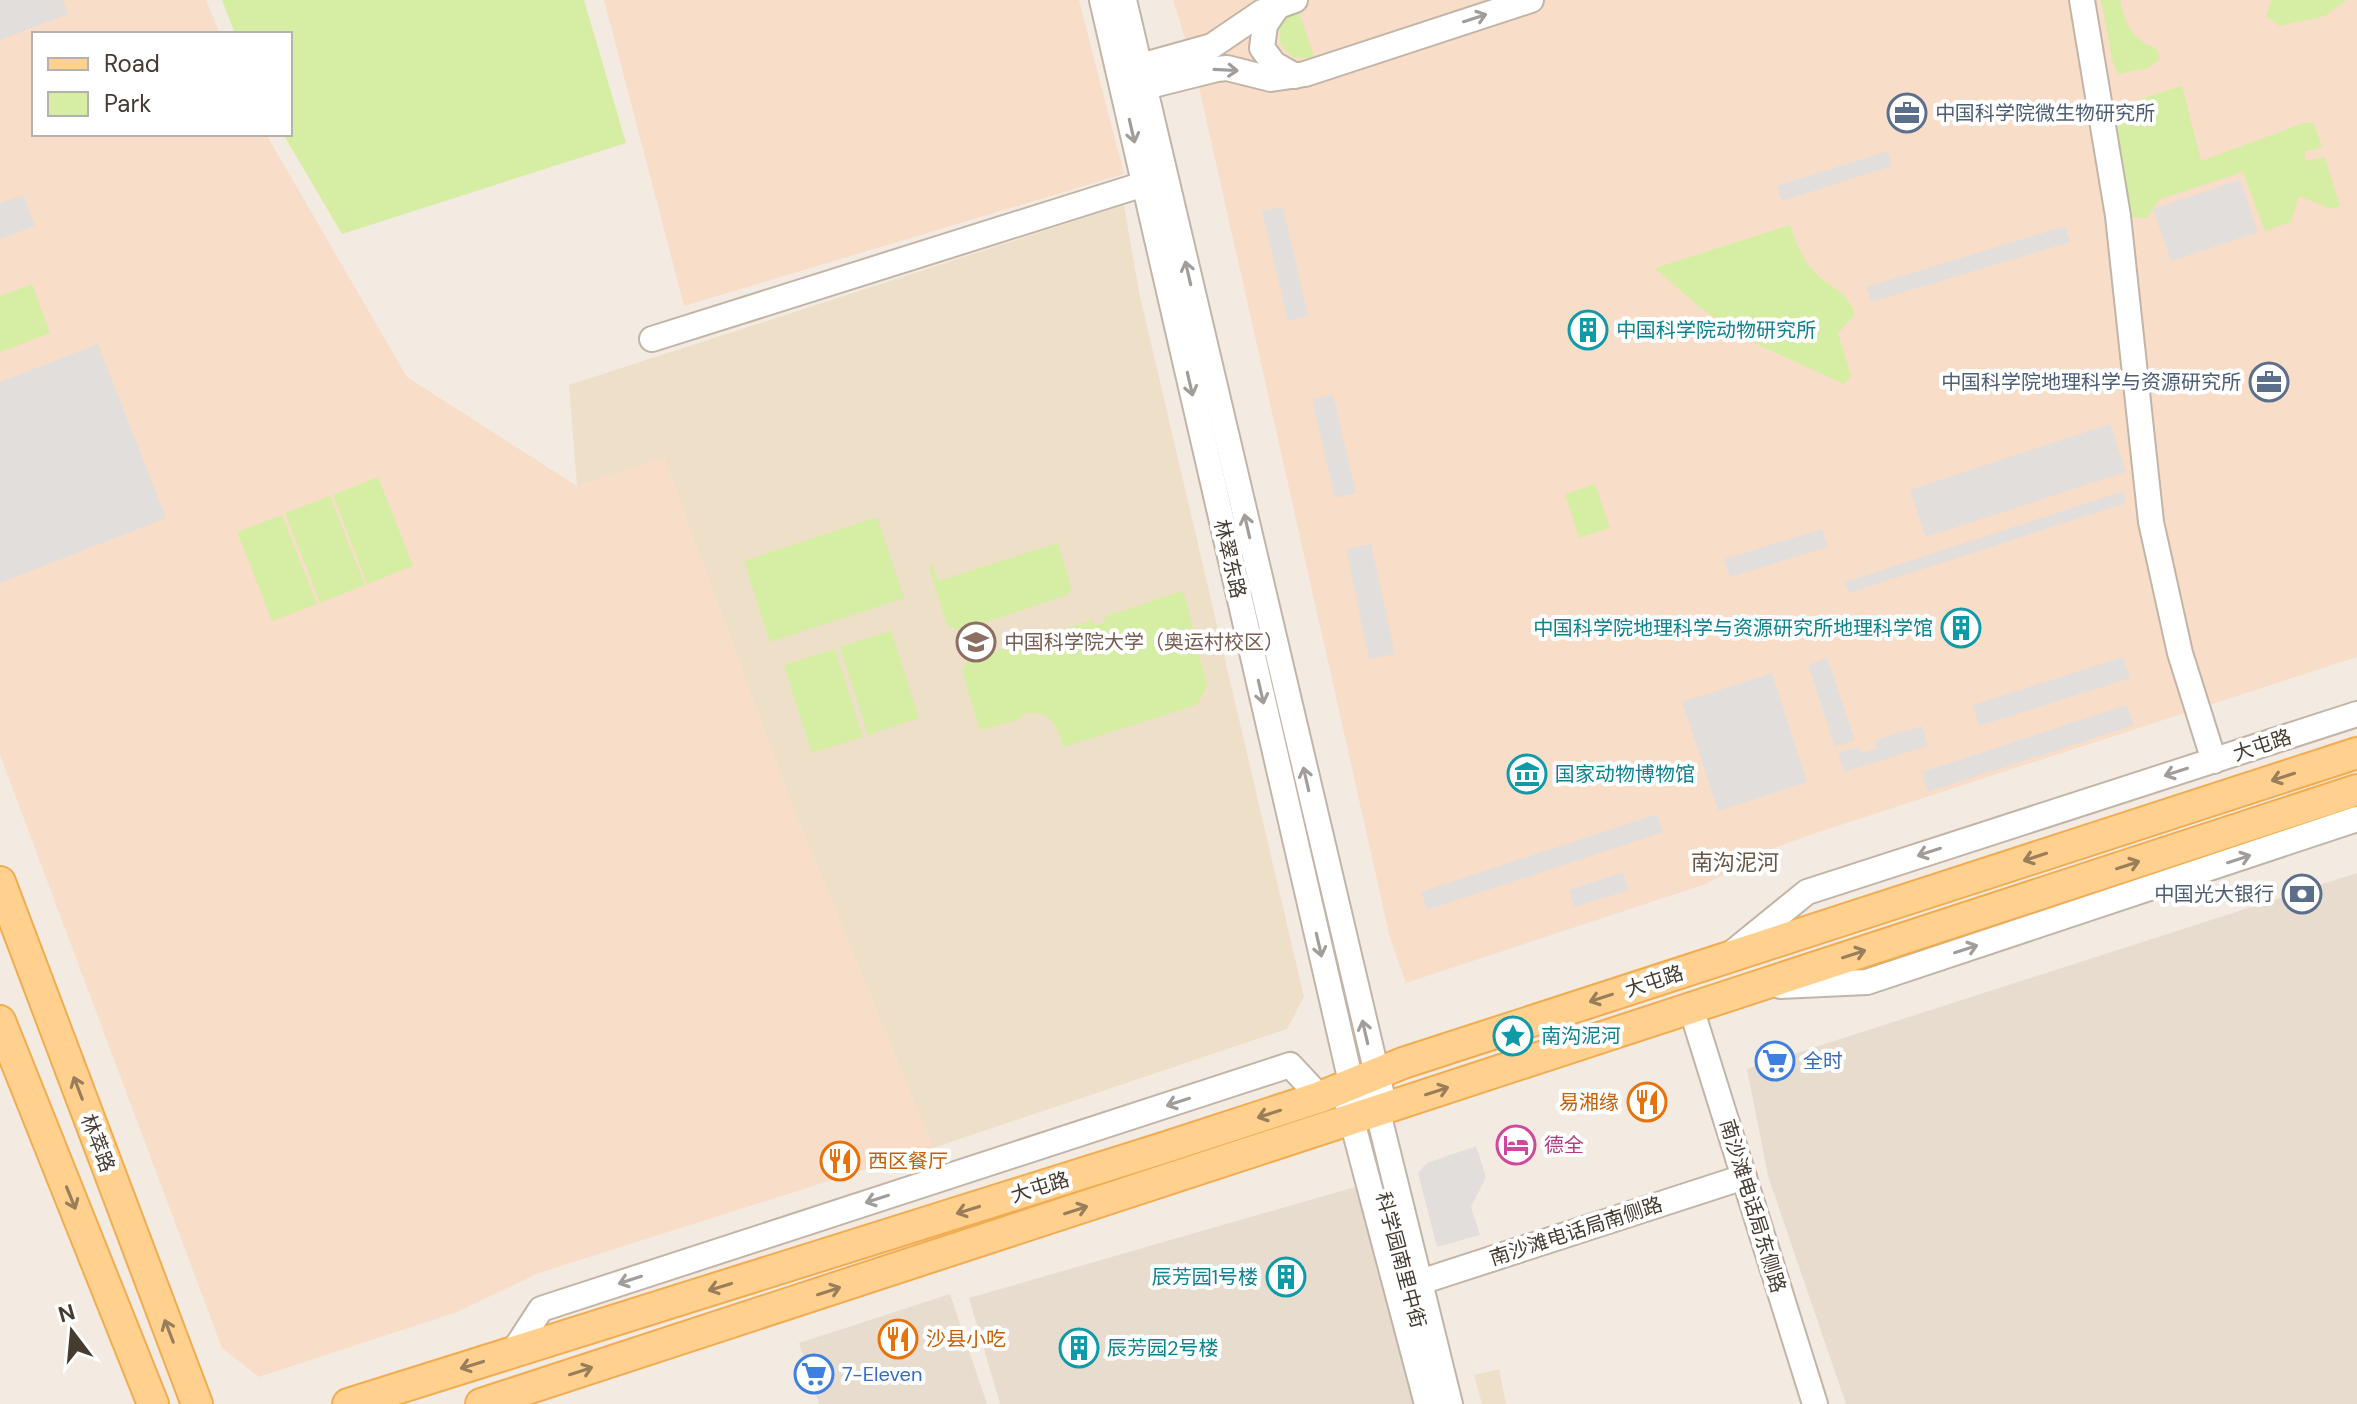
<svg xmlns="http://www.w3.org/2000/svg" width="2357" height="1404" viewBox="0 0 2357 1404" font-family="'DM Sans','Noto Sans SC',sans-serif">
	<rect width="100%" height="100%" fill="#f3ebe1"/>
	<g fill="#e8dcce">
		<path d="M 2357,873 L 2357,1404 L 1846,1404 L 1768,1176 L 1747,1069 Z"/>
		<path d="M 1355,1187 L 1416,1404 L 1000,1404 L 969,1298 Z"/>
		<path d="M 950,1294 L 987,1404 L 819,1404 L 799,1343 Z"/>
	</g>
	<g fill="#f8dec9">
		<path d="M 0,0 L 206,0 L 220,34 L 34,34 L 34,134 L 266,134 L 407,377 L 577,486 L 664,458 L 789,798 L 933,1148 L 539,1273 L 457,1312 L 259,1377 L 222,1348 L 0,755 Z"/>
		<path d="M 604,0 L 1079,0 L 1124,174 L 684,306 Z"/>
		<path d="M 1173,0 L 2357,0 L 2357,657 L 1813,834 L 1766,851 L 1706,884 L 1406,983 L 1390,938 L 1196,74 Z"/>
	</g>
	<g fill="#eedfc9">
		<path d="M 1124,205 L 1139,292 L 1304,997 L 1287,1029 L 933,1148 L 789,798 L 664,458 L 577,486 L 569,385 Z"/>
		<path d="M 1499,1369 L 1506,1404 L 1482,1404 L 1474,1375 Z"/>
	</g>
	<g fill="#d6eda4">
		<path d="M 222,0 L 584,0 L 626,143 L 342,234 L 283,134 L 290,134 L 290,34 L 235,34 Z"/>
		<path d="M 2101,0 L 2120,0 C 2125,24 2132,40 2156,48 L 2160,59 L 2148,68 L 2118,74 L 2113,63 Z"/>
		<path d="M 2271,0 L 2347,0 L 2325,16 L 2279,26 L 2266,16 Z"/>
		<path d="M 1297,7 L 1315,59 L 1292,57 L 1280,44 L 1280,21 Z"/>
		<path d="M 2182,86 L 2201,161 L 2304,123 L 2314,123 L 2322,147 L 2304,152 L 2306,161 L 2325,157 L 2340,206 L 2331,209 L 2299,196 L 2291,222 L 2265,231 L 2243,172 L 2160,199 L 2147,218 L 2129,217 C 2124,194 2105,129 2123,111 C 2137,97 2164,92 2182,86 Z"/>
		<path d="M 1790,225 C 1795,240 1801,255 1810,267 C 1828,289 1844,286 1855,314 L 1838,333 L 1851,376 L 1844,384 L 1741,337 L 1697,305 L 1655,268 Z"/>
		<path d="M 32,284 L 50,333 L 0,352 L 0,296 Z"/>
		<path d="M 378,477 L 413,566 L 367,584 L 333,495 Z"/>
		<path d="M 1595,484 L 1610,528 L 1579,538 L 1565,494 Z"/>
		<path d="M 330,496 L 365,585 L 320,603 L 285,513 Z"/>
		<path d="M 282,515 L 317,604 L 272,621 L 237,532 Z"/>
		<path d="M 877,517 L 904,598 L 770,642 L 744,561 Z"/>
		<path d="M 1058,543 L 1072,590 L 1067,595 L 959,631 L 947,625 L 929,569 L 932,563 L 938,581 Z"/>
		<path d="M 1179,592 L 1184,593 L 1207,686 L 1197,705 L 1063,747 C 1057,724 1049,708 1022,714 L 1023,718 L 983,730 L 979,727 L 962,670 L 968,660 L 1036,639 L 1040,653 L 1047,651 L 1043,636 L 1093,620 L 1095,625 L 1105,623 L 1104,617 Z"/>
		<path d="M 891,631 L 919,718 L 868,735 L 840,647 Z"/>
		<path d="M 835,649 L 863,737 L 812,753 L 784,665 Z"/>
	</g>
	<g fill="#e2dedb">
		<path d="M 0,0 L 63,0 L 68,14 L 0,40 Z"/>
		<path d="M 1888,151 L 1892,166 L 1782,201 L 1777,186 Z"/>
		<path d="M 2240,180 L 2258,232 L 2171,261 L 2153,209 Z"/>
		<path d="M 23,195 L 35,226 L 0,239 L 0,203 Z"/>
		<path d="M 1283,207 L 1308,316 L 1288,321 L 1262,211 Z"/>
		<path d="M 2065,226 L 2070,242 L 1871,302 L 1866,287 Z"/>
		<path d="M 98,344 L 166,518 L 0,583 L 0,382 Z"/>
		<path d="M 1333,395 L 1356,493 L 1335,498 L 1312,399 Z"/>
		<path d="M 2110,424 L 2126,472 L 1926,537 L 1910,490 Z"/>
		<path d="M 2123,491 L 2126,503 L 1849,593 L 1845,582 Z"/>
		<path d="M 1822,529 L 1828,547 L 1730,577 L 1724,559 Z"/>
		<path d="M 1371,544 L 1395,654 L 1369,659 L 1346,549 Z"/>
		<path d="M 2123,657 L 2130,678 L 1979,726 L 1973,705 Z"/>
		<path d="M 1827,658 L 1855,740 L 1835,747 L 1808,665 Z"/>
		<path d="M 1772,673 L 1807,782 L 1718,811 L 1682,702 Z"/>
		<path d="M 2127,705 L 2134,725 L 1928,792 L 1922,772 Z"/>
		<path d="M 1922,726 L 1928,746 L 1844,772 L 1838,753 L 1858,747 L 1861,753 L 1876,749 L 1875,740 Z"/>
		<path d="M 1657,814 L 1663,832 L 1427,910 L 1421,892 Z"/>
		<path d="M 1623,872 L 1629,890 L 1574,907 L 1569,890 Z"/>
		<path d="M 1476,1146 L 1486,1177 L 1471,1207 L 1480,1235 L 1437,1247 L 1418,1173 L 1427,1163 Z"/>
	</g>
	<g fill="none" stroke-linecap="round" stroke-linejoin="round">
		<g stroke="#c2b4a6" stroke-width="28">
			<g id="minor">
				<path d="M 1102,0 L 1359,1117"/>
				<path d="M 1124,0 L 1385,1108"/>
				<path d="M 2082,0 L 2118,216 L 2151,522 L 2180,653 L 2214,761"/>
				<path d="M 1278,6 L 1265,25 L 1262,48 L 1274,64 L 1295,76"/>
				<path d="M 1126,70 L 1212,46 L 1262,12 L 1295,0"/>
				<path d="M 1129,91 L 1217,69 L 1227,68 L 1271,79 L 1305,74 L 1531,0"/>
				<path d="M 652,339 L 1144,184"/>
				<path d="M 1733,952 L 1807,892 L 2357,714"/>
				<path d="M 1780,986 L 1867,982 L 2357,819"/>
				<path d="M 1691,1008 L 1815,1404"/>
				<path d="M 1374,1096 L 1450,1404"/>
				<path d="M 1347,1102 L 1427,1404"/>
				<path d="M 1408,1286 L 1744,1177"/>
				<path d="M 513,1352 L 541,1309 L 1290,1065 L 1320,1097"/>
			</g>
		</g>
		<g stroke="#f1ac51" stroke-width="34">
			<g id="major">
				<path d="M 0,882 L 197,1404"/>
				<path d="M 0,1021 L 153,1404"/>
				<path d="M 348,1404 L 1160,1149 L 1320,1097 L 1403,1063 L 2357,753"/>
				<path d="M 481,1404 L 2357,790"/>
			</g>
		</g>
		<use href="#minor" stroke="#fff" stroke-width="24"/>
		<use href="#major" stroke="#ffd08e" stroke-width="30"/>
	</g>
	<defs><path id="oneway-shaft" d="M-6 0H5M1.5-3L5.5 0L1.5 3" fill="none" stroke-width="1.6" stroke-linecap="round" stroke-linejoin="round" transform="scale(2)"/></defs>
	<g stroke="#a29d98">
		<use href="#oneway-shaft" transform="translate(1475 18) rotate(-18)"/>
		<use href="#oneway-shaft" transform="translate(1226 70) rotate(3)"/>
		<use href="#oneway-shaft" transform="translate(1132 131) rotate(77)"/>
		<use href="#oneway-shaft" transform="translate(1188 273) rotate(-103)"/>
		<use href="#oneway-shaft" transform="translate(1190 384) rotate(77)"/>
		<use href="#oneway-shaft" transform="translate(1247 526) rotate(-103)"/>
		<use href="#oneway-shaft" transform="translate(1261 692) rotate(77)"/>
		<use href="#oneway-shaft" transform="translate(2176 772) rotate(162)"/>
		<use href="#oneway-shaft" transform="translate(1306 779) rotate(-103)"/>
		<use href="#oneway-shaft" transform="translate(1929 852) rotate(162)"/>
		<use href="#oneway-shaft" transform="translate(2239 859) rotate(-18)"/>
		<use href="#oneway-shaft" transform="translate(1319 945) rotate(77)"/>
		<use href="#oneway-shaft" transform="translate(1966 949) rotate(-18)"/>
		<use href="#oneway-shaft" transform="translate(1365 1032) rotate(-103)"/>
		<use href="#oneway-shaft" transform="translate(1178 1102) rotate(162)"/>
		<use href="#oneway-shaft" transform="translate(877 1199) rotate(162)"/>
		<use href="#oneway-shaft" transform="translate(630 1280) rotate(162)"/>
	</g>
	<g stroke="#997e5b">
		<use href="#oneway-shaft" transform="translate(2283 777) rotate(162)"/>
		<use href="#oneway-shaft" transform="translate(2035 857) rotate(162)"/>
		<use href="#oneway-shaft" transform="translate(2128 865) rotate(-18)"/>
		<use href="#oneway-shaft" transform="translate(1854 954) rotate(-18)"/>
		<use href="#oneway-shaft" transform="translate(1601 998) rotate(162)"/>
		<use href="#oneway-shaft" transform="translate(78 1088) rotate(-111)"/>
		<use href="#oneway-shaft" transform="translate(1437 1091) rotate(-18)"/>
		<use href="#oneway-shaft" transform="translate(1269 1114) rotate(162)"/>
		<use href="#oneway-shaft" transform="translate(71 1198) rotate(68)"/>
		<use href="#oneway-shaft" transform="translate(968 1210) rotate(163)"/>
		<use href="#oneway-shaft" transform="translate(1076 1210) rotate(-18)"/>
		<use href="#oneway-shaft" transform="translate(720 1287) rotate(163)"/>
		<use href="#oneway-shaft" transform="translate(829 1291) rotate(-18)"/>
		<use href="#oneway-shaft" transform="translate(169 1331) rotate(-111)"/>
		<use href="#oneway-shaft" transform="translate(472 1365) rotate(163)"/>
		<use href="#oneway-shaft" transform="translate(581 1371) rotate(-18)"/>
	</g>
	<defs>
		<g id="office-ring" transform="scale(2)"><circle r="9.5" fill="#fff" stroke="#5c6f8a" stroke-width="1.5"/><path d="M-6-3h4V-5.5h4V-3h4V5H-6ZM-1-4.5V-3h2v-1.5ZM-6 0V1H6V0Z" fill="#5c6f8a"/></g>
		<g id="building-ring" transform="scale(2)"><circle r="9.5" fill="#fff" stroke="#0f9aa8" stroke-width="1.5"/><path d="M-4-6H4V6H1V3H-1V6H-4ZM-2.5-4.3h1.7v1.8h-1.7ZM.8-4.3h1.7v1.8H.8ZM-2.5-1h1.7V.8h-1.7ZM.8-1h1.7V.8H.8Z" fill="#0f9aa8"/></g>
		<g id="university-ring" transform="scale(2)"><circle r="9.5" fill="#fff" stroke="#8d6e63" stroke-width="1.5"/><path d="M0-5L7-2L0 1L-7-2ZM-4 1L0 2.5L4 1V4Q0 6-4 4Z" fill="#8d6e63"/></g>
		<g id="museum-ring" transform="scale(2)"><circle r="9.5" fill="#fff" stroke="#0f9aa8" stroke-width="1.5"/><path d="M0-6L6-3V-2H-6V-3ZM-5-1h2V3h-2ZM-1-1h2V3h-2ZM3-1h2V3H3ZM-6 4H6V6H-6Z" fill="#0f9aa8"/></g>
		<g id="bank-ring" transform="scale(2)"><circle r="9.5" fill="#fff" stroke="#5c6f8a" stroke-width="1.5"/><path d="M-6-4H6V4H-6ZM0-2.3a2.3 2.3 0 1 0 0 4.6a2.3 2.3 0 1 0 0-4.6Z" fill="#5c6f8a"/></g>
		<g id="sight-ring" transform="scale(2)"><circle r="9.5" fill="#fff" stroke="#0f9aa8" stroke-width="1.5"/><path d="M0-6L1.8-2.2L6-1.7L2.9 1.2L3.7 5.4L0 3.3L-3.7 5.4L-2.9 1.2L-6-1.7L-1.8-2.2Z" fill="#0f9aa8"/></g>
		<g id="supermarket-ring" transform="scale(2)"><circle r="9.5" fill="#fff" stroke="#3f7fe0" stroke-width="1.5"/><path d="M-6-5.5h2.5l.6 2H6L4.5 2H-2.5L-4.4-4H-6ZM-1.5 3.2a1.3 1.3 0 1 0 .1 0ZM3 3.2a1.3 1.3 0 1 0 .1 0Z" fill="#3f7fe0"/></g>
		<g id="restaurant-ring" transform="scale(2)"><circle r="9.5" fill="#fff" stroke="#e8710a" stroke-width="1.5"/><path d="M-5-6h1v4h1v-4h1v4h1v-4h1v5L-1.5 .5V6h-2V.5L-5-1ZM5-6V6H3V1.5H1.5Q1.5-4 5-6Z" fill="#e8710a"/></g>
		<g id="hotel-ring" transform="scale(2)"><circle r="9.5" fill="#fff" stroke="#d1479c" stroke-width="1.5"/><path d="M-6-4.5h1.5V1H6V5H4.5V3h-9V5H-6ZM-4 0a1.8 1.8 0 1 1 3.6 0ZM.5 0V-2.5h3Q6-2.5 6 0Z" fill="#d1479c"/></g>
	</defs>
	<g fill-rule="evenodd">
		<use href="#office-ring" x="1907" y="113"/>
		<use href="#building-ring" x="1588" y="330"/>
		<use href="#office-ring" x="2269" y="382"/>
		<use href="#building-ring" x="1961" y="628"/>
		<use href="#university-ring" x="976" y="642"/>
		<use href="#museum-ring" x="1527" y="774"/>
		<use href="#bank-ring" x="2302" y="894"/>
		<use href="#sight-ring" x="1513" y="1036"/>
		<use href="#supermarket-ring" x="1775" y="1061"/>
		<use href="#restaurant-ring" x="1647" y="1102"/>
		<use href="#hotel-ring" x="1516" y="1145"/>
		<use href="#restaurant-ring" x="840" y="1161"/>
		<use href="#building-ring" x="1286" y="1277"/>
		<use href="#restaurant-ring" x="898" y="1339"/>
		<use href="#building-ring" x="1079" y="1348"/>
		<use href="#supermarket-ring" x="814" y="1374"/>
	</g>
	<g text-anchor="middle" stroke-width="8" stroke-linejoin="round" paint-order="stroke">
		<g font-size="20" fill="#4e5e75" stroke="#fff" text-anchor="end">
			<text x="1935" y="120" text-anchor="start">中国科学院微生物研究所</text>
			<text x="2241" y="389">中国科学院地理科学与资源研究所</text>
			<text x="2274" y="901">中国光大银行</text>
		</g>
		<g font-size="20" fill="#0d838f" stroke="#fff" text-anchor="start">
			<text x="1616" y="337">中国科学院动物研究所</text>
			<text x="1933" y="635" text-anchor="end">中国科学院地理科学与资源研究所地理科学馆</text>
			<text x="1555" y="781">国家动物博物馆</text>
			<text x="1541" y="1043">南沟泥河</text>
			<text x="1258" y="1284" text-anchor="end">辰芳园1号楼</text>
			<text x="1107" y="1355">辰芳园2号楼</text>
		</g>
		<g font-size="20" fill="#453b31" stroke="#fff">
			<text transform="translate(1230 559) rotate(77)" y="7">林翠东路</text>
			<text transform="translate(2262 745) rotate(-18)" y="7">大屯路</text>
			<text transform="translate(1654 981) rotate(-18)" y="7">大屯路</text>
			<text transform="translate(98 1143) rotate(69)" y="7">林萃路</text>
			<text transform="translate(1040 1187) rotate(-17)" y="7">大屯路</text>
			<text transform="translate(1753 1206) rotate(73)" y="7">南沙滩电话局东侧路</text>
			<text transform="translate(1576 1231) rotate(-18)" y="7">南沙滩电话局南侧路</text>
			<text transform="translate(1401 1260) rotate(75)" y="7">科学园南里中街</text>
		</g>
		<g font-size="20" fill="#785e54" stroke="#fff" text-anchor="start">
			<text x="1004" y="649">中国科学院大学（奥运村校区）</text>
		</g>
		<g font-size="20" fill="#366cbe" stroke="#fff" text-anchor="start">
			<text x="1803" y="1068">全时</text>
			<text x="842" y="1381">7-Eleven</text>
		</g>
		<g font-size="20" fill="#c56008" stroke="#fff" text-anchor="start">
			<text x="1619" y="1109" text-anchor="end">易湘缘</text>
			<text x="868" y="1168">西区餐厅</text>
			<text x="926" y="1346">沙县小吃</text>
		</g>
		<g font-size="20" fill="#b23c85" stroke="#fff" text-anchor="start">
			<text x="1544" y="1152">德全</text>
		</g>
		<g font-size="22" fill="#695747" stroke="#fff">
			<text x="1735" y="870">南沟泥河</text>
		</g>
	</g>
	<rect x="32" y="32" width="260" height="104" fill="#ffffff" stroke="#b5b1ad" stroke-width="2"/>
	<rect x="48" y="58" width="40" height="12" fill="#ffd08e" stroke="#b5b1ad" stroke-width="2"/>
	<text x="104" y="72" font-size="24" fill="#453b31">Road</text>
	<rect x="48" y="92" width="40" height="24" fill="#d6eda4" stroke="#b5b1ad" stroke-width="2"/>
	<text x="104" y="112" font-size="24" fill="#453b31">Park</text>
	<g transform="translate(72 1332) rotate(344)" stroke="#ffffff" stroke-width="6" paint-order="stroke">
	<path d="M0-6L14 30L0 20L-14 30Z" fill="#453b31"/>
	<text y="-12" font-size="22" font-weight="bold" text-anchor="middle" fill="#453b31">N</text>
	</g>
</svg>
